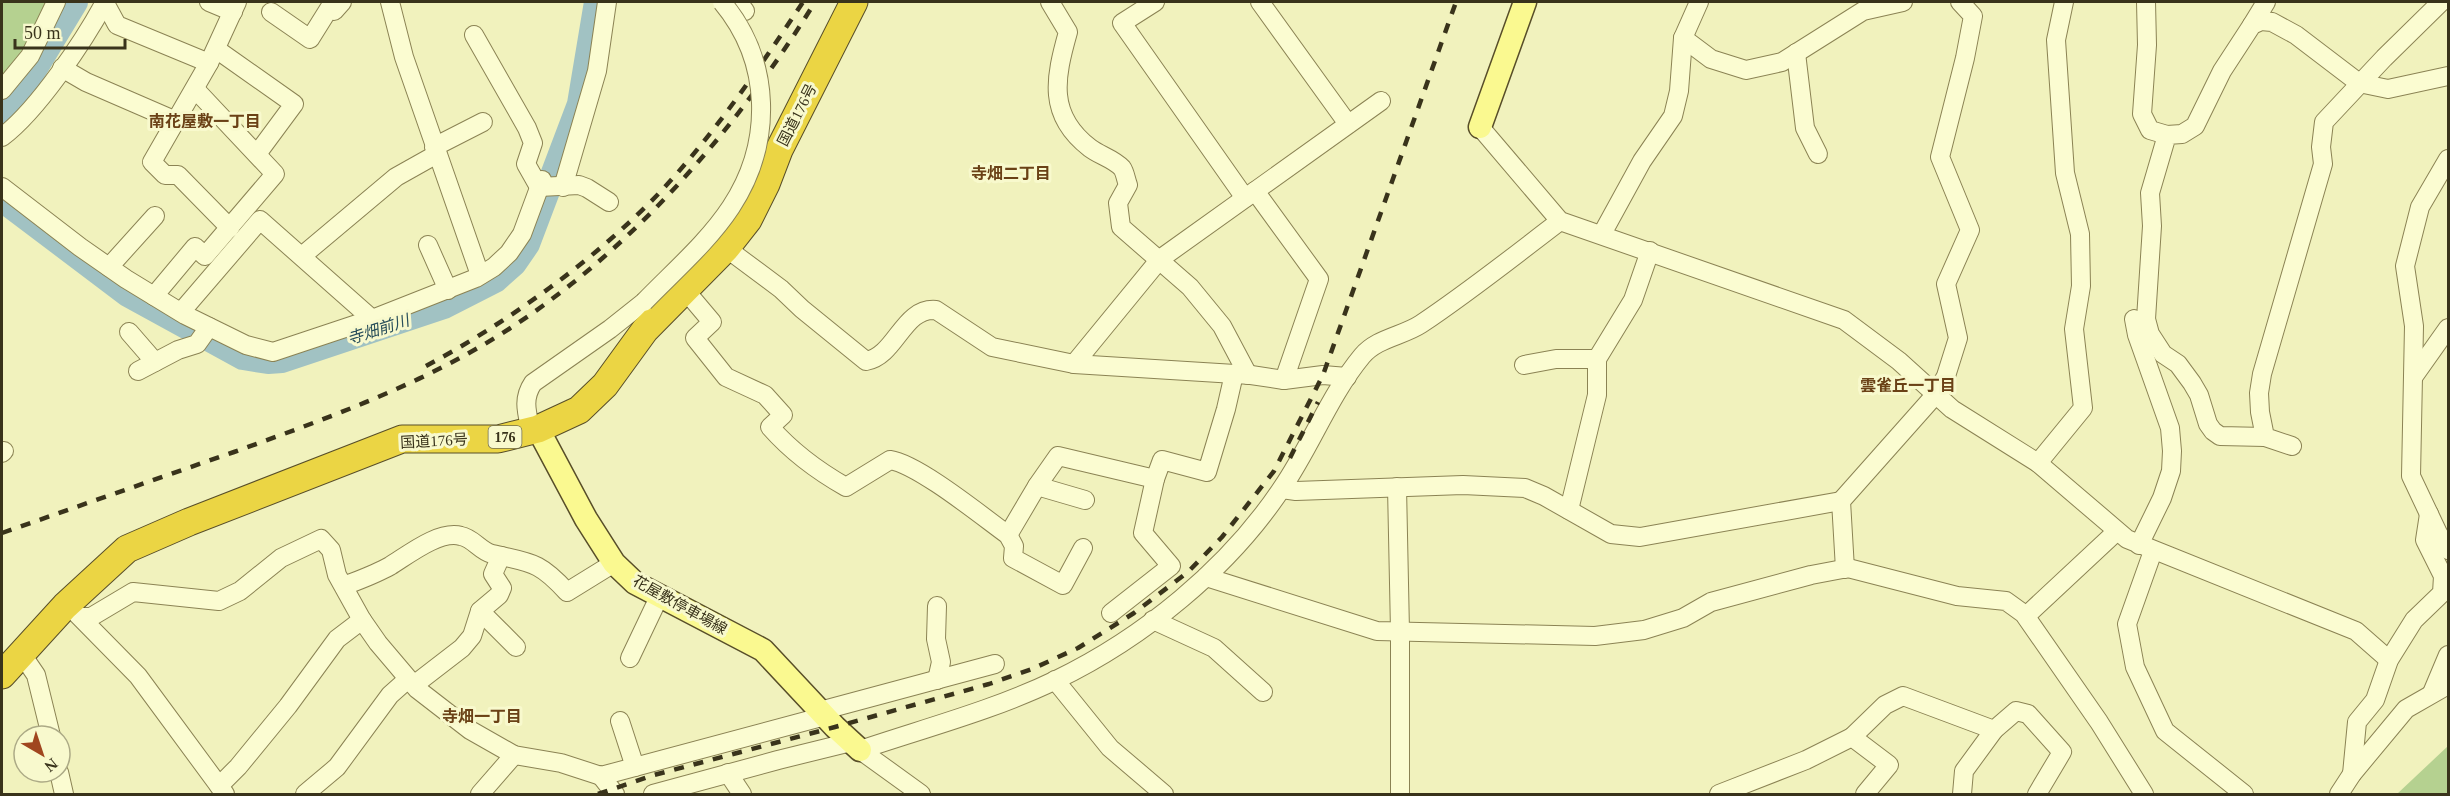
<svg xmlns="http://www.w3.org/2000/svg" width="2450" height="796" viewBox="0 0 2450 796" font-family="'Times New Roman','Noto Sans JP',serif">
	<rect width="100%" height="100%" fill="#f1f2bd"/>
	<g fill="#b5d190">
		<path d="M 2,2 L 48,2 L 26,50 L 2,81 Z"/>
		<path d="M 2448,746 L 2448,794 L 2397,794 Z"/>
	</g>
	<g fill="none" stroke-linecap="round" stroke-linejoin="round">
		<g stroke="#a1c2c3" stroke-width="26">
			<path d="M 2,111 L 15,101 L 75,2"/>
			<path d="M 2,199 L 128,294 L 243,357 L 268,361 L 282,360 L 444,306 L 495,280 L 514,263 L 527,244 L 580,104 L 597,2"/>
		</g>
		<g stroke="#8b8354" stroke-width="20">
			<g id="minor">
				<path d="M 209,2 L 233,12"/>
				<path d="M 390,2 L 404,57 L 480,275"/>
				<path d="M 738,2 L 745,11"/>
				<path d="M 1050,2 L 1068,32 C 1055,78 1047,115 1090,148 C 1099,155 1114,159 1122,168 C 1125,172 1126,180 1128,185 L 1118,203 L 1121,227 L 1190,287 L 1222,326 L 1248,375"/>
				<path d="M 1155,2 L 1122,23 L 1245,198"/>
				<path d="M 1260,2 L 1348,124"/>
				<path d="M 2146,2 L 2147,45 L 2142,114 L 2150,130 L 2167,135"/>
				<path d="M 105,3 L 117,25 L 209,63"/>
				<path d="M 271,12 L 310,39 L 330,7 L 334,11 L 342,2"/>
				<path d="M 2252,25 L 2266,2"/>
				<path d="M 474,35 L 527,128 L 533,143 L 526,164 L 539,187 L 579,185 L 587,188 L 609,202"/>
				<path d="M 1683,38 L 1711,59 L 1746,70 L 1782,62 L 1863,11 L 1903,2"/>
				<path d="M 216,49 L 294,104 L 257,154"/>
				<path d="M 1796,53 L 1805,128 L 1818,154"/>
				<path d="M 62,68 L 86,82 L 176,121"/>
				<path d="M 2,90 L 30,56 L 56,2"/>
				<path d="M 1480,127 L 1560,221 L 1844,320 L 1899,361 L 1952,409 L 2038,463 L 2127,539 L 2356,631 L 2389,660"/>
				<path d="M 2,137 C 37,111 84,41 105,2"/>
				<path d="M 434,147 L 483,122"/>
				<path d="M 2448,159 L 2420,207 L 2405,266 L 2414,326 L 2411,476 L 2438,533 L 2448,550"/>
				<path d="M 2,187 L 80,247 L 126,279 L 185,315 L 246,345 L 273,352 L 372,319 L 476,278 L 494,267 L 509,253 L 522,234 L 542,180"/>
				<path d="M 563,187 L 597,71 L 607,2"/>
				<path d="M 1255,191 L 1319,279 L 1284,380"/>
				<path d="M 230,228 L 178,175 L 165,175 L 152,162 L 209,63 L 237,2"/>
				<path d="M 1602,234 L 1642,161 L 1673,116 L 1679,91 L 1683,38 L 1699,2"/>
				<path d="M 428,245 L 448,290"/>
				<path d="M 726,248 L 781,289 L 802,309 L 866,361 C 896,356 903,307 936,310 L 992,347 L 1074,364 L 1251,375 L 1284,380 L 1323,375 L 1347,377"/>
				<path d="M 302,256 L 396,177 L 437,154"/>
				<path d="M 109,267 L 155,216"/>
				<path d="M 685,290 L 712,322 L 695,338 L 726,377 L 765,395 L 783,415 L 770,427 C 792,452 816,470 846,487 L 890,460 C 918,464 983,517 1008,535 L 1014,546 L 1013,558 L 1063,585 L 1083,548"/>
				<path d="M 154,296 L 195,247 L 205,256 L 275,174 L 195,89"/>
				<path d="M 181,312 L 260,220 L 372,319"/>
				<path d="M 2134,319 L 2137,335 L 2170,428 L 2172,451 L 2171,471 L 2162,498 L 2139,545"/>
				<path d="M 129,332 L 155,362"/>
				<path d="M 1074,364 L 1160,259 L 1381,101"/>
				<path d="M 1524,365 L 1556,359 L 1597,359"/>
				<path d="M 138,371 L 178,350 L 197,344 L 209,327"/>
				<path d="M 2414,376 L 2448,328"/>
				<path d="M 531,431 C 527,413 522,399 533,383 L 610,329 L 644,302"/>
				<path d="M 2265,437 L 2220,436 L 2213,431 L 2208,424 L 2199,395 L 2192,383 L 2178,364 L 2163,354 L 2150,334 L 2146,319 L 2152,226 L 2150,193 L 2167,135 L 2182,134 L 2195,126 L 2222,71 L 2252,25 L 2261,21 L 2272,22 L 2296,35 L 2359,83 L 2388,89 L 2448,76"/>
				<path d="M 2292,446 L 2265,437 L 2260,412 L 2259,393 L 2262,374 L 2323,164 L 2321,147 L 2324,122 L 2384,58 L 2441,2"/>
				<path d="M 2,453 L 4,451"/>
				<path d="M 2038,463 L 2083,408 L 2074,329 L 2081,286 L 2080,234 L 2065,173 L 2056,40 L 2064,2"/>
				<path d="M 1037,486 L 1058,456 L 1155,479 L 1162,460 L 1207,472 L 1226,409 L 1234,374"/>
				<path d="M 1397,487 L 1400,631 L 1400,794"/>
				<path d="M 1282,489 L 1296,491 L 1463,485 L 1525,488 L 1544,496 L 1611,534 L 1640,537 L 1841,501"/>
				<path d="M 1569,510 L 1597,395 L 1597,359 L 1633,300 L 1650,251"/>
				<path d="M 1008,535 L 1037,486 L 1085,500"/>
				<path d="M 2153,551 L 2127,624 L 2135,667 L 2165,731 L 2244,794"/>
				<path d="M 1845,569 L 1841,501 L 1936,394 L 1946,376 L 1958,338 L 1946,284 L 1970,230 L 1940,157 L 1965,58 L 1973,16 L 1960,2"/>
				<path d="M 1206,577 L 1377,631 L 1595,636 L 1644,630 L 1683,618 L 1711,602 L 1811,575 L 1848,568 L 1957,596 L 2006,601 L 2024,614 L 2099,722 L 2144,794"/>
				<path d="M 344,586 C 359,580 376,574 390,566 C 408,555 439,530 461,536 C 473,538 480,551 492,554 C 531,563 539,561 567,592 L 614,563"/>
				<path d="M 937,606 L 936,639 L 941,662 L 937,680"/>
				<path d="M 480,611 L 516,647"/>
				<path d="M 76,613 L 138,676 L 225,794"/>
				<path d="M 1111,613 L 1171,566 L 1143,533 L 1155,479"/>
				<path d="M 2026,616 L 2116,532"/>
				<path d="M 82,617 L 91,617 L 133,592 L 219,601 L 240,591 L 281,558 L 321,539 L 331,550 L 337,575 L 362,620 L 378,643 L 417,689 L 470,730 L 514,755 L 561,763 L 601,776 L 825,716"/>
				<path d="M 1153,620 L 1214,648 L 1263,692"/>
				<path d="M 21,653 L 36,675 L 51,736"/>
				<path d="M 630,658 L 659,597"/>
				<path d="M 1055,680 L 1110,748 L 1164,794"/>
				<path d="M 414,685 L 462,648 L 472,636 L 480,611 L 499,595 L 502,588 L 493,574 L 501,556"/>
				<path d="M 2432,693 L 2448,655"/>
				<path d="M 820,711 L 995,664"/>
				<path d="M 620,721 L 635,767"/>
				<path d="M 1852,737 L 1885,705 L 1903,696 L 1994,730 L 2016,711 L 2028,714 L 2062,752 L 2037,794"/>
				<path d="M 860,750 C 925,728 994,710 1056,680 C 1143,638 1228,569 1282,488 C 1311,446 1329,396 1362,356 C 1377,338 1403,336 1421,324 C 1469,292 1514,256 1560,221"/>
				<path d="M 860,750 L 921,794"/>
				<path d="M 59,772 L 64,794"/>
				<path d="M 728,773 L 742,794"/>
				<path d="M 2352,774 L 2357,722 L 2375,700 L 2389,660 L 2414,620 L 2442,593 L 2443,576 L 2425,540 L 2429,514"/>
				<path d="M 601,776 L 615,794"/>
				<path d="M 219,786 L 238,767 L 288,706 L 337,639 L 362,620"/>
				<path d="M 305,794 L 337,767 L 390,695 L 408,679"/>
				<path d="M 480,794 L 514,755"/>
				<path d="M 653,794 L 778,760 L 851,742"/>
				<path d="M 1719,794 L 1806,760 L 1852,737 L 1889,765 L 1865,794"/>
				<path d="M 1962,794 L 1964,771 L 1994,730"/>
				<path d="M 2339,794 L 2352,774 L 2406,709 L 2448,685"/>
			</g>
		</g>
		<g stroke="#584e29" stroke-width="25">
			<g id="major">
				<path d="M 1480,127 L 1525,2"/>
				<path d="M 538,429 L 586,519 L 614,563 L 635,583 L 763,650 L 835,727 L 860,750"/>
			</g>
		</g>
		<g stroke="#584e29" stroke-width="29">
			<path id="highway" d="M 2,675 L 65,606 L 127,549 L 189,522 L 402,439 L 498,439 L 538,429 L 579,410 L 605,385 L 645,330 L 726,248 L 748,220 L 766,184 L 779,150 L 854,2"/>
		</g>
		<use href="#minor" stroke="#fbfcd1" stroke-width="18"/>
		<use href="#major" stroke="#faf990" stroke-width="22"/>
		<use href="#highway" stroke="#ebd544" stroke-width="27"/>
		<g stroke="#39331b" stroke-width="4.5" stroke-dasharray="10 10" stroke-linecap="butt">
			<path d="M 426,366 C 507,323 599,257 662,190 C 715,133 760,67 803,2"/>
			<path d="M 1290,458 L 1318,402"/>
			<path d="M 2,533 C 79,506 156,479 234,452 C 328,418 424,384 509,329 C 635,247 736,130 815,2"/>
			<path d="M 598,794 L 654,775 L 835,727 L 989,684 L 1032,669 L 1078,648 L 1134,613 L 1188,572 L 1222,537 L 1274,471 L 1323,375 L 1456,2"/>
		</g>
		<g stroke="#8b8354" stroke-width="20" stroke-linecap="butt">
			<path id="minor-bridge" d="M 644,302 C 673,272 708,242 731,207 C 773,143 772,62 722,2"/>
		</g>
		<use href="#minor-bridge" stroke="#fbfcd1" stroke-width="18"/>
	</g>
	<g text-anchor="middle" stroke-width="6" stroke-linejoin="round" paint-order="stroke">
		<rect fill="#f8f9cd" stroke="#726e50" stroke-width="1.5" x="488.5" y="426" width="33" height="22" rx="4.5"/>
		<g font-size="14" font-weight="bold" fill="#39331b">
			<text x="505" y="442">176</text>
		</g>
		<g font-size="15" fill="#39331b" stroke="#f8f9cd">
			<text transform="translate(797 115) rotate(-63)" y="5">国道176号</text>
			<text transform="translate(434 441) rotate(-3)" y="5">国道176号</text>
			<text transform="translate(680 605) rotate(29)" y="5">花屋敷停車場線</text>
		</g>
		<g font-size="16" font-weight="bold" fill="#6a4116" stroke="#f8f9cd">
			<text x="205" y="127">南花屋敷一丁目</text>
			<text x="1011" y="179">寺畑二丁目</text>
			<text x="1908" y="391">雲雀丘一丁目</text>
			<text x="482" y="722">寺畑一丁目</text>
		</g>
		<g font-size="16" font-style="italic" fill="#284e5a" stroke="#f8f9cd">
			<text transform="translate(378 329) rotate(-18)" y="6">寺畑前川</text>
		</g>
	</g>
	<rect width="2450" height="796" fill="none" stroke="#39331b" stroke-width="6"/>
	<g transform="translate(42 754) rotate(141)"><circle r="28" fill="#f8f9cd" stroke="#acaa86" stroke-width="1.5"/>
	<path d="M0-4.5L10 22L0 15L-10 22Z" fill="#a0461f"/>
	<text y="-9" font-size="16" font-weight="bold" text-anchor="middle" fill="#39331b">N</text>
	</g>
	<path d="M15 39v9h110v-9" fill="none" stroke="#39331b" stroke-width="3"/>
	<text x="24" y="39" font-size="18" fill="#39331b" stroke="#f8f9cd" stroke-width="4.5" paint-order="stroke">50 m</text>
</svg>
